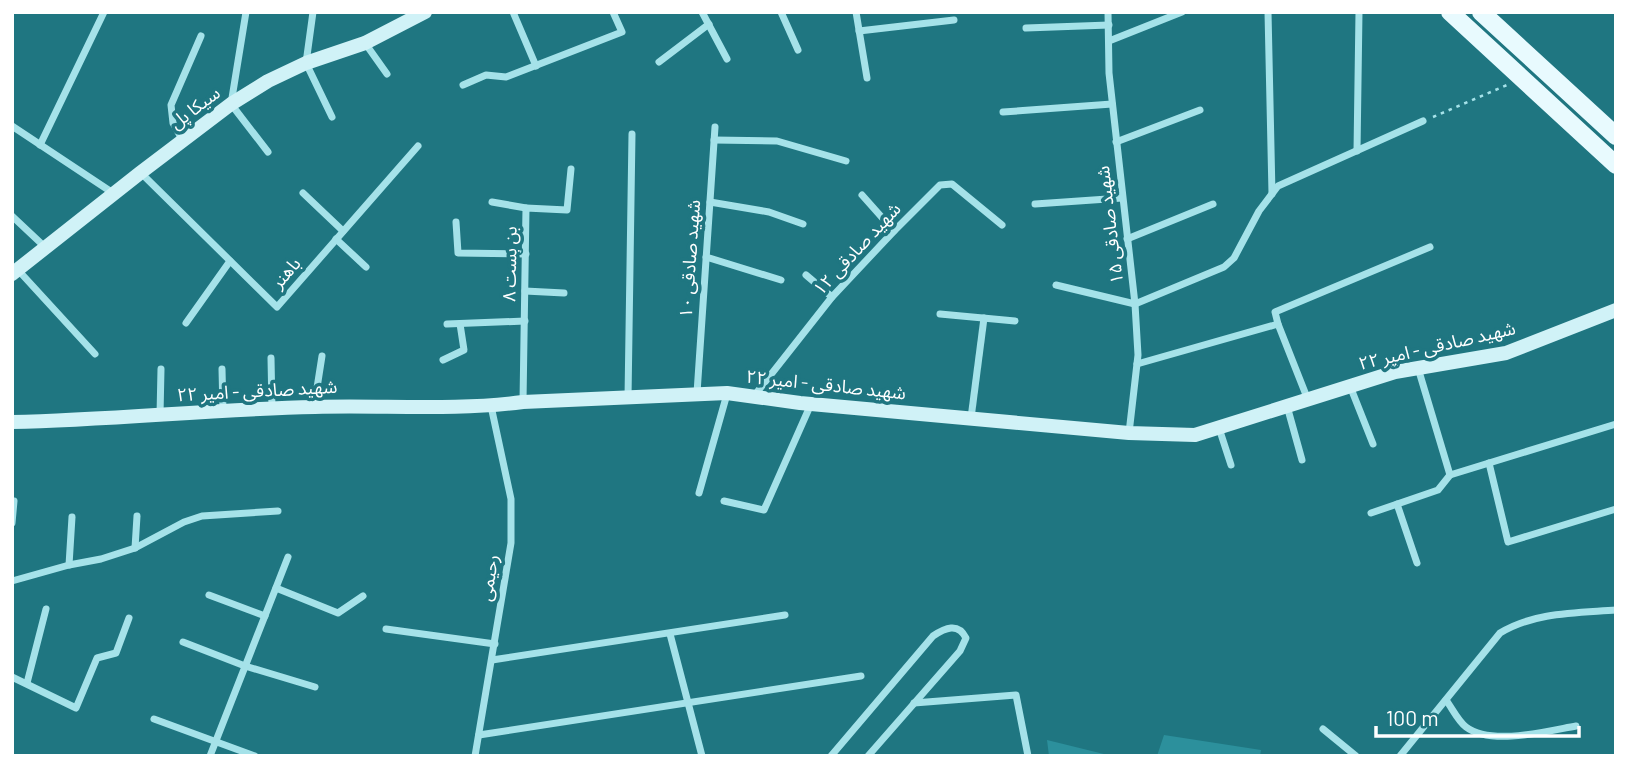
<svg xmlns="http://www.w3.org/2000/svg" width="1628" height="768" viewBox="0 0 1628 768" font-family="Barlow,'Noto Sans Arabic',sans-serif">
	<rect width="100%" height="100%" fill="#1f7681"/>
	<g fill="#2c909c">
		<path d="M 1164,735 L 1261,750 L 1260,756 L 1157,756 Z"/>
		<path d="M 1047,740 L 1112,756 L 1049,756 Z"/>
	</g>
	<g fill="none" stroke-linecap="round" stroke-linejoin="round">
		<path stroke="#a5e2e9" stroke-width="2.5" stroke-dasharray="3.5 5" stroke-linecap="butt" d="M 1433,117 L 1507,85"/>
		<g stroke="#a5e2e9" stroke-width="7">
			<path d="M 246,12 L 231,104 L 268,152"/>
			<path d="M 313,12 L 306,63 L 332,117"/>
			<path d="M 513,12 L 536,66"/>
			<path d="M 702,12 L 727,59"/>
			<path d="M 781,12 L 798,50"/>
			<path d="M 856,12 L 867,78"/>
			<path d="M 1108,12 L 1109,73 L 1135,304 L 1138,355 L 1129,433"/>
			<path d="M 1268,12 L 1272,194"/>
			<path d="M 1026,28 L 1109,25"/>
			<path d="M 859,31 L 954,20"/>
			<path d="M 1109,41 L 1182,12"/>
			<path d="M 365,43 L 387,74"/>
			<path d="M 659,62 L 709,24"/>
			<path d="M 463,85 L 486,75 L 506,77 L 622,32 L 613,12"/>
			<path d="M 1003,112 L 1112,104"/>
			<path d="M 12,126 L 113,193"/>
			<path d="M 714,140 L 777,141 L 846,161"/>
			<path d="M 183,141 L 173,123 L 171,105 L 201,36"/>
			<path d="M 1116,142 L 1200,110"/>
			<path d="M 40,145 L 104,12"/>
			<path d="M 1357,151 L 1359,12"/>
			<path d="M 141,173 L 277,307 L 418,146"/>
			<path d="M 303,193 L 343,231"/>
			<path d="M 862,195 L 894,231"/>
			<path d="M 492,202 L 526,208"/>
			<path d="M 710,202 L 769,212 L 803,224"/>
			<path d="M 1035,204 L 1122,198"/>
			<path d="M 12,216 L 46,248"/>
			<path d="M 456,222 L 458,253 L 526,254"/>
			<path d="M 336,239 L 366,267"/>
			<path d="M 1127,239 L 1213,204"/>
			<path d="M 706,257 L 781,280"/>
			<path d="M 18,270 L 95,354"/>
			<path d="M 806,275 L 832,297"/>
			<path d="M 1056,285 L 1135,304 L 1224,267 L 1234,258 L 1259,211 L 1278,186 L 1423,121"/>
			<path d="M 525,291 L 564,293"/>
			<path d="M 940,314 L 1015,321"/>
			<path d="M 186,323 L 230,261"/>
			<path d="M 447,324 L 525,321"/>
			<path d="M 1278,324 L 1308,400"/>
			<path d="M 271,358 L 272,409"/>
			<path d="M 443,360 L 464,350 L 460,324"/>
			<path d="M 1137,364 L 1278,324 L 1275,312 L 1430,247"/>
			<path d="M 1418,368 L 1450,475"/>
			<path d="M 222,369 L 223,411"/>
			<path d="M 1350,386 L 1373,444"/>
			<path d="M 697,393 L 715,127"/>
			<path d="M 754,396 L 832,297 L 894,231 L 940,185 L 952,184 L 1002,225"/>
			<path d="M 628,398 L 632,134"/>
			<path d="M 523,402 L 526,208 L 567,210 L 571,169"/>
			<path d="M 1287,406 L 1302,460"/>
			<path d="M 314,407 L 322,356"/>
			<path d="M 160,415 L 161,369"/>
			<path d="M 971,418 L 984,318"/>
			<path d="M 1219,428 L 1231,465"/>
			<path d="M 1489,463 L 1508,542 L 1616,509"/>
			<path d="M 699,493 L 727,394"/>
			<path d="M 724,501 L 764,510 L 811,404"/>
			<path d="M 1397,504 L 1417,563"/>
			<path d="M 1371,513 L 1438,490 L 1450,475 L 1616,424"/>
			<path d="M 12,523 L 14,501"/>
			<path d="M 135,548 L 137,516"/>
			<path d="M 69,565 L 72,517"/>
			<path d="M 12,581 L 69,565 L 101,559 L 135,548 L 184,522 L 202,516 L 278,511"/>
			<path d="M 276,588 L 338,613 L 363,596"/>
			<path d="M 209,595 L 265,616"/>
			<path d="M 386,629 L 495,644"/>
			<path d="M 670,634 L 702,756"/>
			<path d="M 183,642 L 245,666 L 315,687"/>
			<path d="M 492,660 L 785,615"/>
			<path d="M 12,677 L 76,708 L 97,658 L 116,653 L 129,618"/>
			<path d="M 27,683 L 46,609"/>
			<path d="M 1446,700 C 1452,708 1458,721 1466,727 C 1491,746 1548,731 1576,726"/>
			<path d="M 914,703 L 1016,695 L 1028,756"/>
			<path d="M 154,719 L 255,756"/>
			<path d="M 1323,729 L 1356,756"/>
			<path d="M 479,735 L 861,676"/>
			<path d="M 210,756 L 288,557"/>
			<path d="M 475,756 L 511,543 L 511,499 L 491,406"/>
			<path d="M 831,756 L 933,636 C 945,628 958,622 966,638 L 960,651 L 868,756"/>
			<path d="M 1400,756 L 1500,633 C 1534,612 1577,613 1616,610"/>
		</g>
		<g stroke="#d0f2f7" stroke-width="14">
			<path d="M 12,274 L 140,173 L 231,104 L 268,81 L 306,63 L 365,43 L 425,12"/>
			<path d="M 12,422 C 113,420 214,409 315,407 C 384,405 454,411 523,402 L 727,393 L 800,403 L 1129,433 L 1195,435 L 1395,372 L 1506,353 L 1616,310"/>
		</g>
		<g stroke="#e8fafe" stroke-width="18">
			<path d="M 1450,12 L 1616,165"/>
			<path d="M 1481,12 L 1616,136"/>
		</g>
	</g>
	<g text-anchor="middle" stroke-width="7" stroke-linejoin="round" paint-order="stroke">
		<g font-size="18" fill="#fff" stroke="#1f7681">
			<text transform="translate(195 108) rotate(-37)" y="6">سیکا پل</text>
			<text transform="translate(1110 225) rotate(-97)" y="6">شهید صادقی ۱۵</text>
			<text transform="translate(857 249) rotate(-47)" y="6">شهید صادقی ۱۲</text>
			<text transform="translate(690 259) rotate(-86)" y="6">شهید صادقی ۱۰</text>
			<text transform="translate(510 264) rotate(-89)" y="6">بن بست ۸</text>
			<text transform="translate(286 273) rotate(-49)" y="6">باهنر</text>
			<text transform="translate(1437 346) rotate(-13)" y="6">شهید صادقی - امیر ۲۲</text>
			<text transform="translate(826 385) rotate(6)" y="6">شهید صادقی - امیر ۲۲</text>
			<text transform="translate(257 391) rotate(-3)" y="6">شهید صادقی - امیر ۲۲</text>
			<text transform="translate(489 578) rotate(-81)" y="6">رحیمی</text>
		</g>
	</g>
	<rect width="1628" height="768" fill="none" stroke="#ffffff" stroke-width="28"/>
	<path d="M1376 726v10h203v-10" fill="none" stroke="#ffffff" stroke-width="3.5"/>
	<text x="1386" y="726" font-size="21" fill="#ffffff" stroke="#1f7681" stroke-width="5" paint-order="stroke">100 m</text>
</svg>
